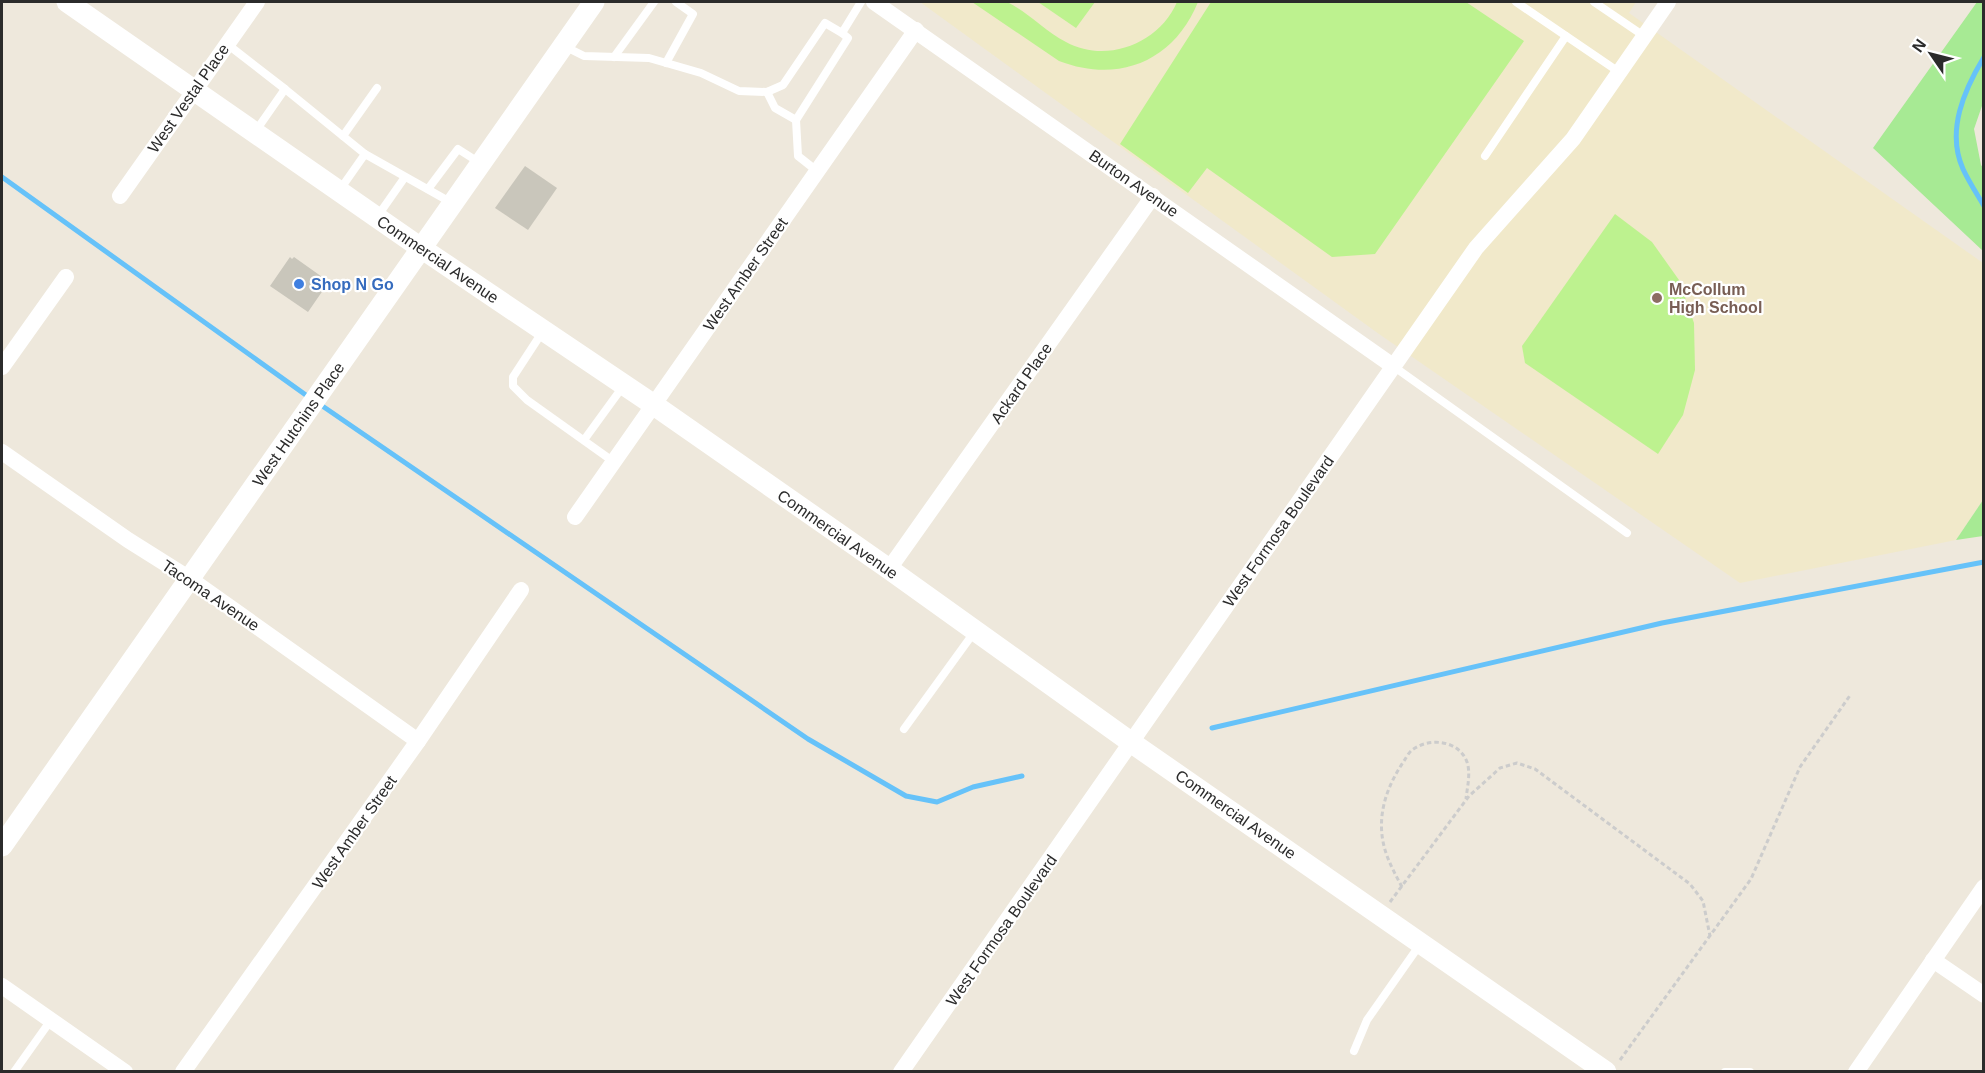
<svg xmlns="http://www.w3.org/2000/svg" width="1985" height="1073" viewBox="0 0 1985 1073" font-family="Helvetica,sans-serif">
	<rect width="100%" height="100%" fill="#eee8dc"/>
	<path fill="#f1e9ca" d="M 920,2 L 1636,2 L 1629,13 L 1983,263 L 1983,500 L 1956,540 L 1740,583 L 1379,334 Z"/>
	<g fill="#a7ea94">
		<path d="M 1977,2 L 1983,2 L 1983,103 L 1974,129 L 1981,165 L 1983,168 L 1983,251 L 1873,148 Z"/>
		<path d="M 1983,500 L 1983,536 L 1956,540 Z"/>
	</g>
	<g fill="#bdf28f">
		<path d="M 972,2 C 983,1 1000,0 1009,3 C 1029,13 1045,31 1066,42 C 1106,64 1159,44 1177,2 L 1198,2 C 1174,61 1119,84 1059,61 Z"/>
		<path d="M 1038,2 L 1095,2 L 1076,28 Z"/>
		<path d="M 1211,2 L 1466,2 L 1524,41 L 1375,254 L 1332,257 L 1207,168 L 1188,193 L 1120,144 Z"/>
		<path d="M 1615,214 L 1652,242 L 1679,280 L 1694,323 L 1695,370 L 1683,415 L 1658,454 L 1525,363 L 1522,346 Z"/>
	</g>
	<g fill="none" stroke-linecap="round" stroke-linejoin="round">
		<g stroke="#66c2f9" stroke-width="5">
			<path d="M 1984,57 C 1964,90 1946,131 1963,169 C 1969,182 1977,194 1984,206"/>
			<path d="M 2,177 L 310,398"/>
			<path d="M 318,403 L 808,739 L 906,796 L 937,802 L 973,787 L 1022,776"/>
			<path d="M 1212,728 L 1662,623 L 1984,562"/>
		</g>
	</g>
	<g fill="#c9c6bb">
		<path d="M 525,166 L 557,188 L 528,230 L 495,208 Z"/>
		<path d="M 290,257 L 292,259 L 294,257 L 325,279 L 324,281 L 328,283 L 308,312 L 270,286 Z"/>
	</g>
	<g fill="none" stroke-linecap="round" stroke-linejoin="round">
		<g stroke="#ccc" stroke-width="3" stroke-dasharray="4.5 3" stroke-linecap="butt">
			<path d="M 1402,887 C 1393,870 1384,854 1382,835 C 1379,808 1389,783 1404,761 C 1406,758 1409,752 1412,750 C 1429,737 1459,740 1467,762 C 1471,774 1467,788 1466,799"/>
			<path d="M 1390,902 L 1469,796 L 1500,768 L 1517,763 L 1535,769 L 1690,884 L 1703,901 L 1710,936"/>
			<path d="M 1620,1060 L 1751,879 L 1800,767 L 1851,694"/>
		</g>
		<g stroke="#fff" stroke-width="8">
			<path d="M 1516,2 L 1619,72"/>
			<path d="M 1594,2 L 1644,36"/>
			<path d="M 227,44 L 285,89"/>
			<path d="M 564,46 L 584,56 L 649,58 L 701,73 L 739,91 L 767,92 L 783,85 L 825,23 L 842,33 L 861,2"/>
			<path d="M 614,57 L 654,2"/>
			<path d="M 666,63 L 693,14 L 676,2"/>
			<path d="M 767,92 L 775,108 L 796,120"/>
			<path d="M 255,132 L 285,89 L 365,154"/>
			<path d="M 343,136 L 377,88"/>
			<path d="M 1485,156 L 1566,36"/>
			<path d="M 817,171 L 798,156 L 796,120 L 848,38 L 842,33"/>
			<path d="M 428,189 L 458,149 L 480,163"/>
			<path d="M 339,191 L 365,154 L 452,203"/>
			<path d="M 377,217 L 405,177"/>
			<path d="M 543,331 L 513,377 L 513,386 L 527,400 L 614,462"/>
			<path d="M 1393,366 L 1627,533"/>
			<path d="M 584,440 L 624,385"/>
			<path d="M 904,729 L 975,631"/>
			<path d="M 1354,1051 L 1367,1020 L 1421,943"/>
			<path d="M 14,1072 L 51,1020"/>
			<path d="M 1725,1072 L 1750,1072"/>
		</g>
		<g stroke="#fff" stroke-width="16">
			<path d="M 874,2 L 1393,366"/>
			<path d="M 120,196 L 257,2"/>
			<path d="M 2,367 L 66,277"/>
			<path d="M 2,452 L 128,540 L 190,579 L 418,741"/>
			<path d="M 575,517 L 916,30"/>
			<path d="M 889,569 L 1153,196"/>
			<path d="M 1933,960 L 1984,995"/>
			<path d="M 2,986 L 125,1072"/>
			<path d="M 183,1072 L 418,741 L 521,590"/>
			<path d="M 901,1072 L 1476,248 L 1573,139 L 1668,2"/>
			<path d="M 1856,1072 L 1984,887"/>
		</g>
		<g stroke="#fff" stroke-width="21">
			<path d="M 67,2 L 421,248 L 654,405 L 889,569 L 1132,743 L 1606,1072"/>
			<path d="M 2,846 L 594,2"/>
		</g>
	</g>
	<circle fill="#3f7fe0" stroke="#fff" stroke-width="2" cx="299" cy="284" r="6"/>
	<circle fill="#8d6e63" stroke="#fff" stroke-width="2" cx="1657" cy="298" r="6"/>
	<g text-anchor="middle" stroke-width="4.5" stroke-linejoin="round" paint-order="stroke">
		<g font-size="16" fill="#2b2b2b" stroke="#fff">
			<text transform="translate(188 98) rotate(-55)" y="6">West Vestal Place</text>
			<text transform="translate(1134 183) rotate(35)" y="6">Burton Avenue</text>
			<text transform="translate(438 259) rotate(34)" y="6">Commercial Avenue</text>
			<text transform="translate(745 274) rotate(-55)" y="6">West Amber Street</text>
			<text transform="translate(1021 383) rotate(-55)" y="6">Ackard Place</text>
			<text transform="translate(298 424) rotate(-55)" y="6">West Hutchins Place</text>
			<text transform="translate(1278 531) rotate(-55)" y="6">West Formosa Boulevard</text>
			<text transform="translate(838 534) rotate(35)" y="6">Commercial Avenue</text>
			<text transform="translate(211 595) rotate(34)" y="6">Tacoma Avenue</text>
			<text transform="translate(1236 814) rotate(35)" y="6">Commercial Avenue</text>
			<text transform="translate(354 832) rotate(-55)" y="6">West Amber Street</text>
			<text transform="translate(1001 930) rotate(-55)" y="6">West Formosa Boulevard</text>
		</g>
		<g font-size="16" font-weight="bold" fill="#366cbe" stroke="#fff" text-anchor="start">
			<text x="311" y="290">Shop N Go</text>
		</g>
		<g font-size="16" font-weight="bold" fill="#785e54" stroke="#fff" text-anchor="start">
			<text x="1669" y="295">McCollum<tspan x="1669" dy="18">High School</tspan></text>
		</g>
	</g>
	<rect width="1985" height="1073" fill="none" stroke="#2b2b2b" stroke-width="6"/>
	<g transform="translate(1931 54) rotate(305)" stroke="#ffffff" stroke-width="4.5" paint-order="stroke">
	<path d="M0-4.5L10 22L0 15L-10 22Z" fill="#2b2b2b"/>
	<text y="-9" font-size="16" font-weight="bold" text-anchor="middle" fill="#2b2b2b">N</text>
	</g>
</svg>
